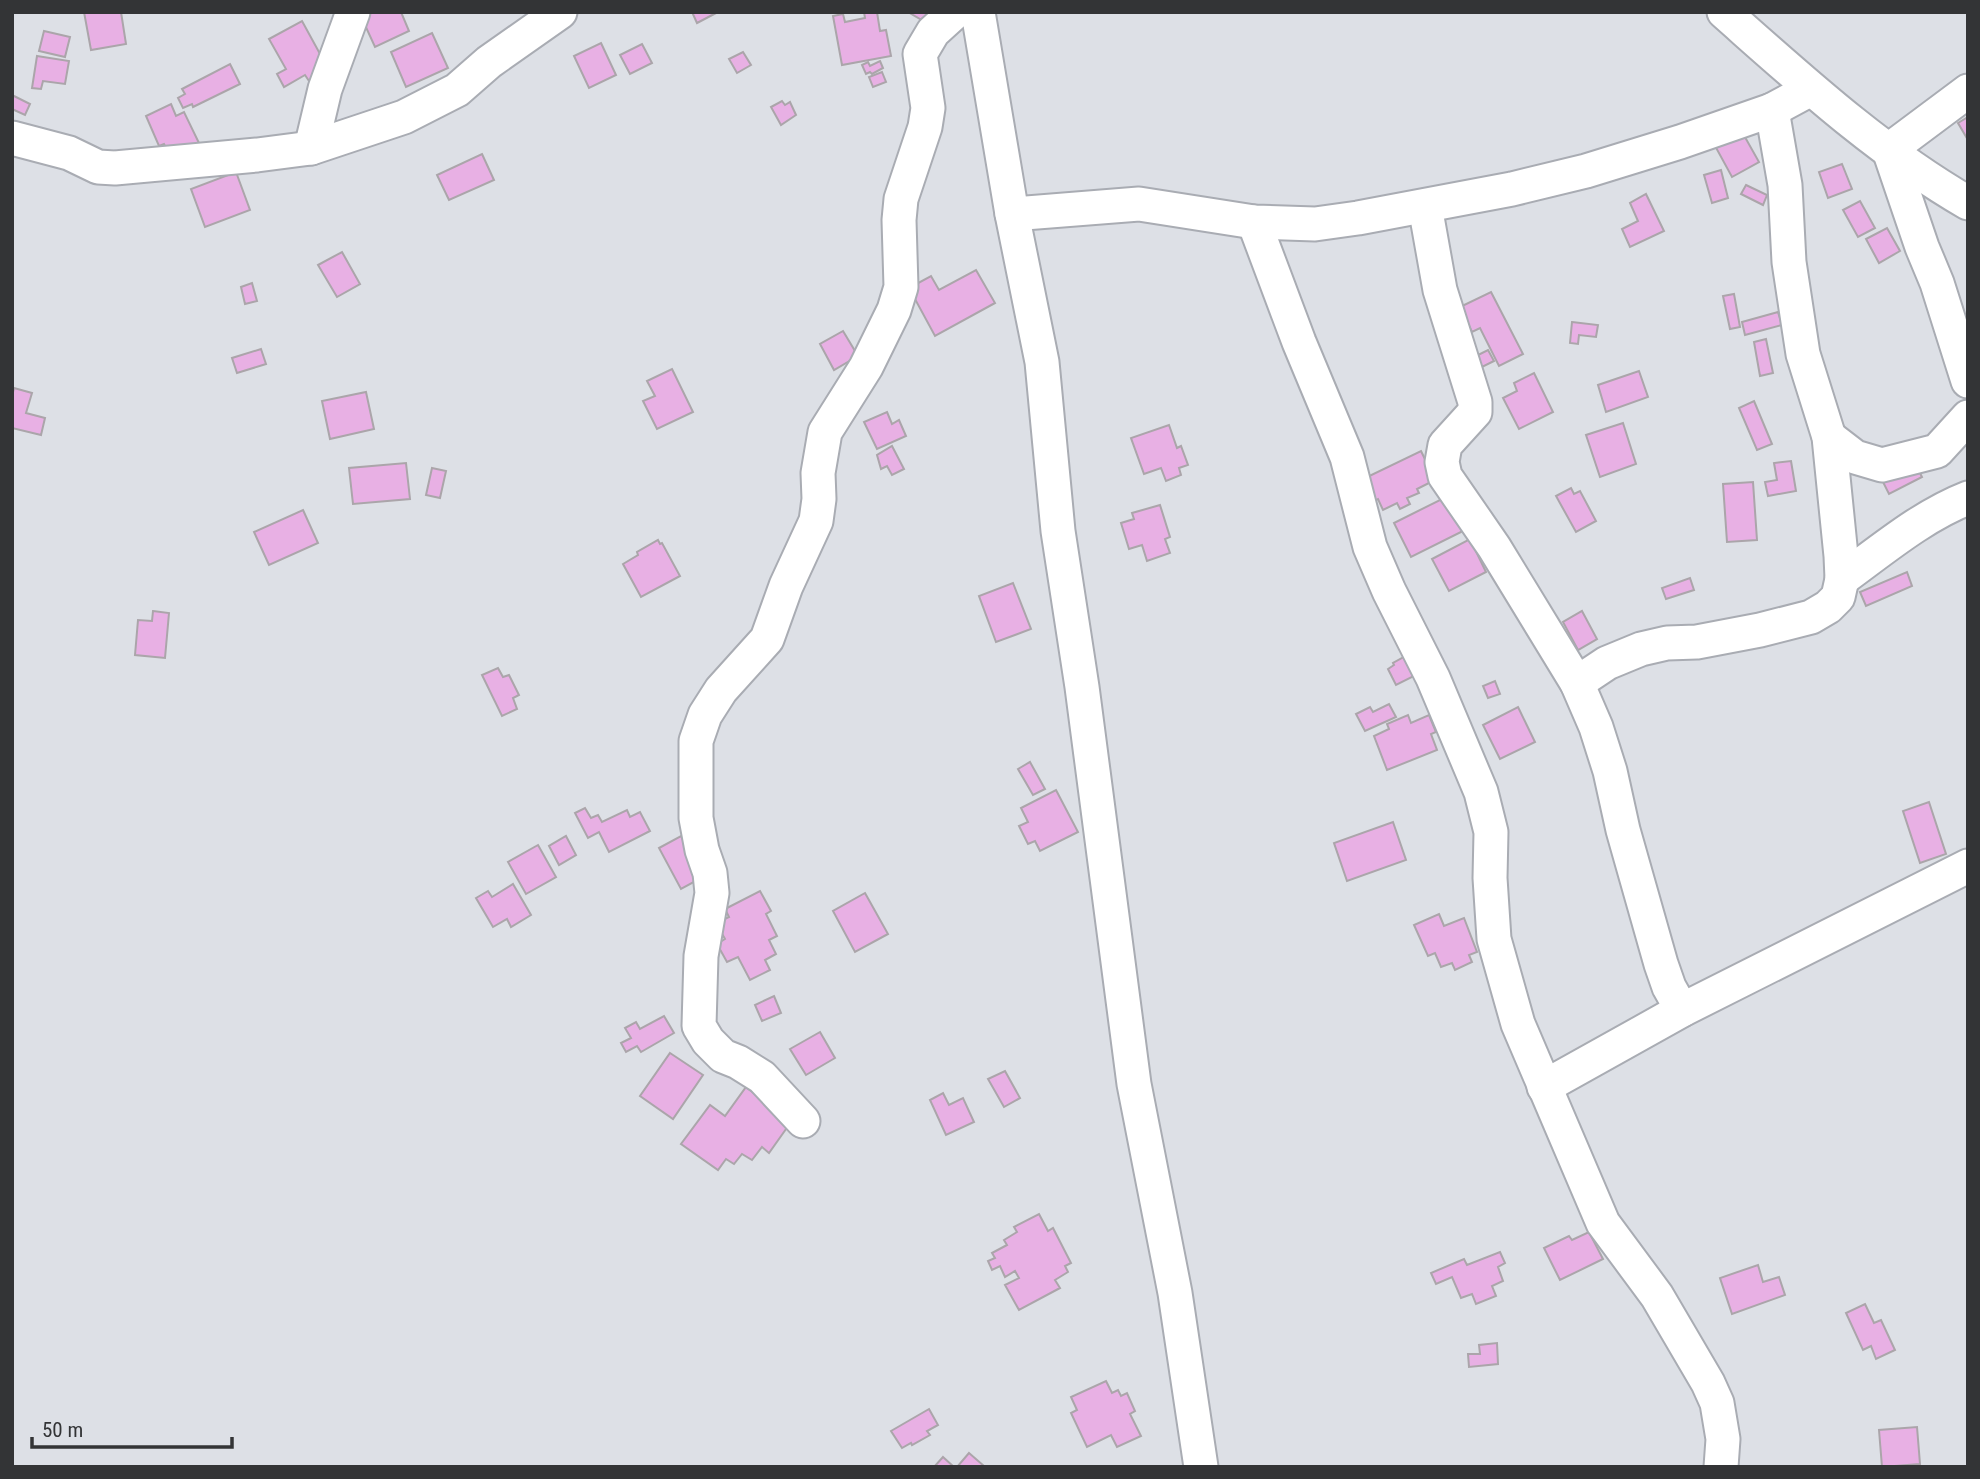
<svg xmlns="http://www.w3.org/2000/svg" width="1980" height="1479" viewBox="0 0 1980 1479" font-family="'Roboto Condensed',sans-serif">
	<rect width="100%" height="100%" fill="#dde0e6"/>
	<g fill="#e8b0e4" stroke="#aba5aa" stroke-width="2">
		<path d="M 84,12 L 121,12 L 126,44 L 91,50 Z"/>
		<path d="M 359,12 L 401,12 L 409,31 L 375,47 Z"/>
		<path d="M 692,12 L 718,12 L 697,23 Z"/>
		<path d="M 864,12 L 877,12 L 880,31 L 886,30 L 891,56 L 842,65 L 833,16 L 843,14 L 845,22 L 865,18 Z"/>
		<path d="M 908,12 L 932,12 L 927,23 Z"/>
		<path d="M 302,21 L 325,63 L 321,74 L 309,81 L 305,75 L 284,87 L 277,74 L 286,69 L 269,39 Z"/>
		<path d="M 44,31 L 70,37 L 65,57 L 39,51 Z"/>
		<path d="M 432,33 L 448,68 L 406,87 L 391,52 Z"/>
		<path d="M 601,43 L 616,75 L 589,88 L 574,56 Z"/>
		<path d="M 642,44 L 652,63 L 630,74 L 620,55 Z"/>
		<path d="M 743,52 L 751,65 L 737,73 L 729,59 Z"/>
		<path d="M 37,56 L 69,61 L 65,84 L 43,81 L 41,89 L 32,88 Z"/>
		<path d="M 880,61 L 883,68 L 872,74 L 870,72 L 866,74 L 862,65 L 868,62 L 870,66 Z"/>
		<path d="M 230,64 L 240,84 L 193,107 L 192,104 L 183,108 L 178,98 L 185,94 L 182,89 Z"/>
		<path d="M 882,72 L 886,82 L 873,87 L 869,77 Z"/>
		<path d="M 12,95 L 30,104 L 25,115 L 12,109 Z"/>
		<path d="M 782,101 L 785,105 L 790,102 L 796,115 L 781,125 L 771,107 Z"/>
		<path d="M 171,104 L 176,116 L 184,112 L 199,143 L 177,153 L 169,154 L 164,144 L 159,146 L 146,116 Z"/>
		<path d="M 1968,117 L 1968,140 L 1958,123 Z"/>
		<path d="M 1741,130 L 1759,162 L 1732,177 L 1714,144 Z"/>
		<path d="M 482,154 L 494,180 L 449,200 L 437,175 Z"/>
		<path d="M 1842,164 L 1852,189 L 1828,198 L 1819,172 Z"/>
		<path d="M 1721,170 L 1728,198 L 1712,203 L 1704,175 Z"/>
		<path d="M 236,172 L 250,210 L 205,227 L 191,189 Z"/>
		<path d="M 1746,185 L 1767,195 L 1763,205 L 1741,194 Z"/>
		<path d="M 1646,194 L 1664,231 L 1630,247 L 1622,229 L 1638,221 L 1630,203 Z"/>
		<path d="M 1860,201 L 1875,228 L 1858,237 L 1843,210 Z"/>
		<path d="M 1887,228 L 1900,251 L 1879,263 L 1866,239 Z"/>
		<path d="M 342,252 L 360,284 L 337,297 L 318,265 Z"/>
		<path d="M 976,270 L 995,303 L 935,336 L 909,288 L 931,276 L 939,290 Z"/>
		<path d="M 252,283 L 257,301 L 245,304 L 241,287 Z"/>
		<path d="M 1491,292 L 1523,354 L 1499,366 L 1480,328 L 1472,332 L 1460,307 Z"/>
		<path d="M 1734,294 L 1740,327 L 1730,329 L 1723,296 Z"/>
		<path d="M 1778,312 L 1782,325 L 1745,335 L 1742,322 Z"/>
		<path d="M 1572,322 L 1598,325 L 1596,337 L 1579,335 L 1578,344 L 1570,343 Z"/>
		<path d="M 843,331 L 858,356 L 834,370 L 820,344 Z"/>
		<path d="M 1766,339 L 1773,373 L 1760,376 L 1754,342 Z"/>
		<path d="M 261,349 L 266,364 L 237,373 L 232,358 Z"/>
		<path d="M 1488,350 L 1494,361 L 1480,368 L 1474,357 Z"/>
		<path d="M 672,369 L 693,412 L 657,429 L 643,401 L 655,396 L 647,381 Z"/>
		<path d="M 1639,371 L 1648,397 L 1606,412 L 1598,385 Z"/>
		<path d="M 1534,373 L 1553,412 L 1519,429 L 1503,398 L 1517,391 L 1514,383 Z"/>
		<path d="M 14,388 L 32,393 L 26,413 L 45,418 L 41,435 L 12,428 L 12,396 Z"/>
		<path d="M 366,392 L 374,429 L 330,439 L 322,401 Z"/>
		<path d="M 1754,401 L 1772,444 L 1757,450 L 1739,408 Z"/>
		<path d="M 887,412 L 892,424 L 899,420 L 906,436 L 877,449 L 864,422 Z"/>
		<path d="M 1623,423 L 1636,464 L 1600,477 L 1586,435 Z"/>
		<path d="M 1169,425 L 1177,448 L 1181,446 L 1188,465 L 1179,468 L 1181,475 L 1166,481 L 1161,468 L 1144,474 L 1131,438 Z"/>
		<path d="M 892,446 L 904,469 L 892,475 L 887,466 L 881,469 L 877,455 Z"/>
		<path d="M 1421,451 L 1435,480 L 1417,489 L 1419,493 L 1407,498 L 1410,504 L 1400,509 L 1397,503 L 1383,510 L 1378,499 L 1372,502 L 1361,480 Z"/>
		<path d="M 1791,461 L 1796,491 L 1768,496 L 1765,482 L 1777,480 L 1774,463 Z"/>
		<path d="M 1914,461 L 1922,477 L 1889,494 L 1881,478 Z"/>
		<path d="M 406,463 L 410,499 L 353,504 L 349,468 Z"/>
		<path d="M 432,468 L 446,471 L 440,498 L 426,495 Z"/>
		<path d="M 1753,482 L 1757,540 L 1727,542 L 1723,484 Z"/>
		<path d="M 1571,488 L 1574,494 L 1580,491 L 1596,521 L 1576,532 L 1556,496 Z"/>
		<path d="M 1448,496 L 1465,530 L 1411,557 L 1394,523 Z"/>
		<path d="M 1160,505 L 1170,537 L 1165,539 L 1170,553 L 1147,561 L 1142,545 L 1129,549 L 1121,523 L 1134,519 L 1132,513 Z"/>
		<path d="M 303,510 L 318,543 L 269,565 L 254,532 Z"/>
		<path d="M 1470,539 L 1486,572 L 1449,591 L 1432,559 Z"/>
		<path d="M 658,540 L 660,544 L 662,543 L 680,576 L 641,597 L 623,564 L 638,555 L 637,552 Z"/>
		<path d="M 1907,572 L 1912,586 L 1866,606 L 1860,592 Z"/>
		<path d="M 1690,578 L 1694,590 L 1666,599 L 1662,588 Z"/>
		<path d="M 1013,583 L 1031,629 L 996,642 L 979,596 Z"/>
		<path d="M 153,611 L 169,613 L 165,658 L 135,655 L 138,620 L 152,621 Z"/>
		<path d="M 1582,611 L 1597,639 L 1578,650 L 1563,622 Z"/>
		<path d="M 1411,653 L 1414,676 L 1396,685 L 1388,669 L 1394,665 L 1393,663 Z"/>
		<path d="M 498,668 L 503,677 L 509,675 L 519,695 L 513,698 L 517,709 L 502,716 L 482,675 Z"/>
		<path d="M 1495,681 L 1500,694 L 1488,698 L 1483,686 Z"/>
		<path d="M 1389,704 L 1396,717 L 1365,731 L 1356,714 L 1370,707 L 1373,712 Z"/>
		<path d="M 1518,707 L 1535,742 L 1500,759 L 1483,725 Z"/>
		<path d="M 1408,715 L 1411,723 L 1429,715 L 1436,732 L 1431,734 L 1437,750 L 1387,770 L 1374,736 L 1389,729 L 1387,724 Z"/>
		<path d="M 1030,762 L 1045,789 L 1033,795 L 1018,769 Z"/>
		<path d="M 1056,790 L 1078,832 L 1040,851 L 1035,841 L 1028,844 L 1019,826 L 1028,822 L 1021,808 Z"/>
		<path d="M 1929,802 L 1946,854 L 1920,863 L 1903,811 Z"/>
		<path d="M 585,808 L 591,818 L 598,815 L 602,822 L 627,810 L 630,817 L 640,812 L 650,831 L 609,852 L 599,832 L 588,838 L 575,813 Z"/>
		<path d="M 1393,822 L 1406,860 L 1347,881 L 1334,843 Z"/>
		<path d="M 566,836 L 576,855 L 559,865 L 549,846 Z"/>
		<path d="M 681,836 L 703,877 L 681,889 L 659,848 Z"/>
		<path d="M 538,845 L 556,877 L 526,894 L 508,862 Z"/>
		<path d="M 513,884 L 531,915 L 511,927 L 507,919 L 493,927 L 476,898 L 488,891 L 492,897 Z"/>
		<path d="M 760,891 L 771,911 L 766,914 L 777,936 L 769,940 L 776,954 L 765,960 L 770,970 L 750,980 L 738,957 L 727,962 L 717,944 L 725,939 L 716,923 L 729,917 L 725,909 Z"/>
		<path d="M 865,893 L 888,934 L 855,952 L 833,911 Z"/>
		<path d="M 1439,914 L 1444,926 L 1464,918 L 1477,952 L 1469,955 L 1472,962 L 1455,970 L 1452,963 L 1441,967 L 1435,953 L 1428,956 L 1414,925 Z"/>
		<path d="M 774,996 L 781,1013 L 762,1021 L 755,1005 Z"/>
		<path d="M 664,1016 L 674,1033 L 641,1052 L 637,1046 L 626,1052 L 621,1043 L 631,1038 L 625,1028 L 636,1022 L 640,1029 Z"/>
		<path d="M 820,1032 L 835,1058 L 806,1075 L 790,1049 Z"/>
		<path d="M 670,1053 L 703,1075 L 673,1119 L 640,1096 Z"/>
		<path d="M 1005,1071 L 1020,1098 L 1004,1107 L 988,1079 Z"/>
		<path d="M 746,1087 L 791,1122 L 769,1153 L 762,1147 L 752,1160 L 742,1154 L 734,1164 L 726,1159 L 718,1170 L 681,1144 L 710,1105 L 725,1116 Z"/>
		<path d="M 943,1093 L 949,1105 L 963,1098 L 974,1122 L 946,1135 L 930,1100 Z"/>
		<path d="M 1039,1214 L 1048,1231 L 1053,1228 L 1071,1263 L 1065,1266 L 1068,1272 L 1055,1280 L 1060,1288 L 1019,1310 L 1005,1285 L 1019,1278 L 1015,1271 L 1005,1277 L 1000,1266 L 992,1270 L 988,1261 L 995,1258 L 992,1253 L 1007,1245 L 1004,1240 L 1017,1232 L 1014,1227 Z"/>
		<path d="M 1589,1232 L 1603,1259 L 1560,1280 L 1544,1248 L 1569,1236 L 1572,1240 Z"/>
		<path d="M 1500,1252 L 1505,1263 L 1498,1267 L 1503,1281 L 1492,1286 L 1496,1296 L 1476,1304 L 1472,1294 L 1461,1298 L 1452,1277 L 1436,1284 L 1431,1273 L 1464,1259 L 1467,1265 Z"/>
		<path d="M 1758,1265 L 1763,1282 L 1779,1277 L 1785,1295 L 1732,1314 L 1720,1278 Z"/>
		<path d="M 1865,1304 L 1874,1323 L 1881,1320 L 1895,1350 L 1876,1359 L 1871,1346 L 1863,1350 L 1846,1313 Z"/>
		<path d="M 1497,1343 L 1498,1364 L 1469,1367 L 1468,1354 L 1480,1354 L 1479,1345 Z"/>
		<path d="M 1106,1381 L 1112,1393 L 1118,1390 L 1121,1396 L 1127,1393 L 1135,1411 L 1130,1414 L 1141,1436 L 1117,1447 L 1111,1435 L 1087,1447 L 1071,1413 L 1077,1410 L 1071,1397 Z"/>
		<path d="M 929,1409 L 938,1425 L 927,1431 L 930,1435 L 912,1445 L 911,1443 L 902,1448 L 891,1431 Z"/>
		<path d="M 1917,1427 L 1920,1464 L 1882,1467 L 1879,1430 Z"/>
		<path d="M 969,1453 L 984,1466 L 983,1467 L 957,1467 Z"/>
		<path d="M 943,1457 L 954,1467 L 934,1467 Z"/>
	</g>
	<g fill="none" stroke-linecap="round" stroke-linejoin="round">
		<g stroke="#a9acb3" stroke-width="37">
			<g id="minor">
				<path d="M 978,12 L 1012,214 L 1042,362 L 1058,531 L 1082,687 L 1134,1084 L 1175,1293 L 1201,1467"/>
				<path d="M 1724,12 C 1801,80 1878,151 1968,203"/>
				<path d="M 1968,91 L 1889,150 L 1922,247 L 1937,283 L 1968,381"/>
				<path d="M 12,138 L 69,153 L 98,167 L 115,168 L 257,155 L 311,148 L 404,117 L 457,90 L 489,62 L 560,12"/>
				<path d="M 311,148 L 325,89 L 353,12"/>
				<path d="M 1425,206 L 1440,290 L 1475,402 L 1475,412 L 1445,445 L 1442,462 L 1445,476 L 1494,547 L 1577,683 L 1596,727 L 1610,771 L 1623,830 L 1661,964 L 1669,987 L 1682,1010"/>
				<path d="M 1012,214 L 1139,204 L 1254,222 L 1315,224 L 1358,218 L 1512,189 L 1586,171 L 1680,142 L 1772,110 L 1811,89"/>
				<path d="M 1254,222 L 1299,342 L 1347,457 L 1370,547 L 1389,591 L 1433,678 L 1481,792 L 1491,832 L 1490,878 L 1494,939 L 1518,1024 L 1603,1223 L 1657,1296 L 1708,1383 L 1717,1403 L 1723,1439 L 1721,1467"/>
				<path d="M 1829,437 L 1855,457 L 1882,465 L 1937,451 L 1968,417"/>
				<path d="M 1842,579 C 1882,550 1922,516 1968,498"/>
				<path d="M 1577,683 L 1607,663 L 1641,649 L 1667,643 L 1697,642 L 1760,630 L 1811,617 L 1828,607 L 1838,597 L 1842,579 L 1841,556 L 1829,437 L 1803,354 L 1789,262 L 1785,185 L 1772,110"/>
				<path d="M 1544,1087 L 1682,1010 L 1968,866"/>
				<path d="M 803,1121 L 762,1077 L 738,1062 L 723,1056 L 708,1041 L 699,1026 L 701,956 L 712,893 L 710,873 L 702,850 L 696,818 L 696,741 L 705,715 L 721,690 L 767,639 L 786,586 L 816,521 L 819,499 L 818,473 L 825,432 L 866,367 L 894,310 L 901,287 L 899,220 L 901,199 L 925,127 L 928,108 L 920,54 L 933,32 L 955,12"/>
			</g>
		</g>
		<use href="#minor" stroke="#fff" stroke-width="33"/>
	</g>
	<rect width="1980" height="1479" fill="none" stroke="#333436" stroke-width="28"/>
	<path d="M32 1437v10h200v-10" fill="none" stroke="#333436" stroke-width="3.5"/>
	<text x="42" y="1437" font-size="21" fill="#333436" stroke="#dde0e6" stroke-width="5" paint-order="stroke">50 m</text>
</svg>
